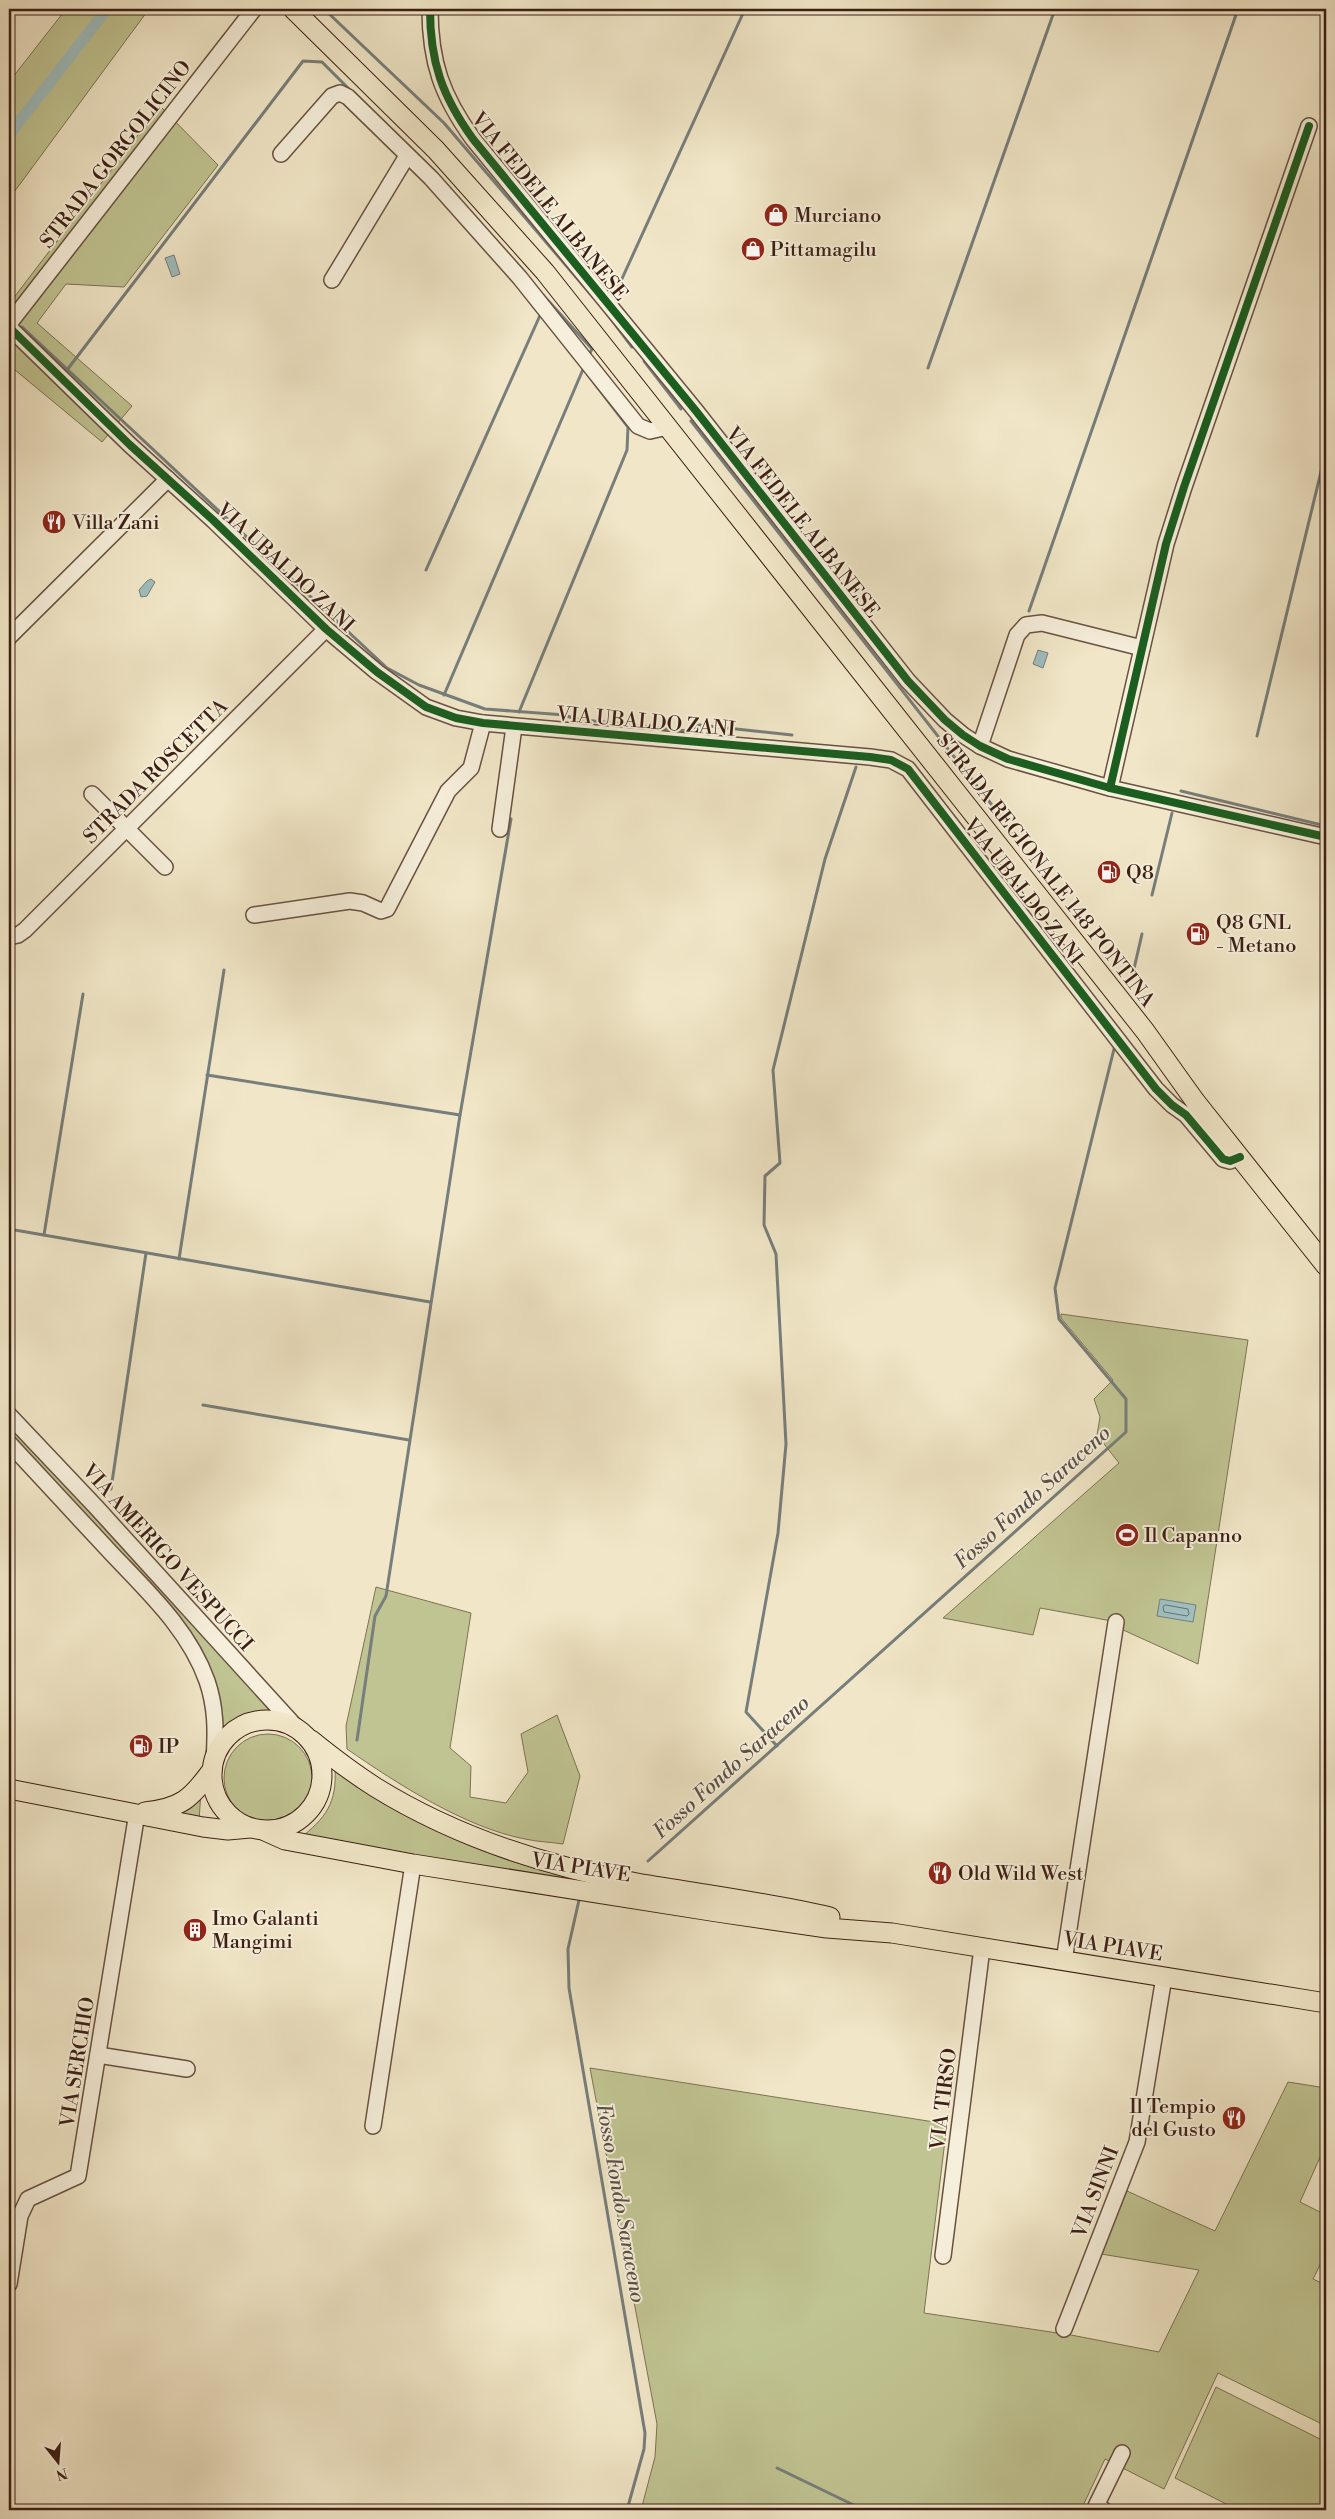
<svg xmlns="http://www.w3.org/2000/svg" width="1335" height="2519" viewBox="0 0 1335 2519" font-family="'Libre Bodoni',serif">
	<rect width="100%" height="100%" fill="#f1e7c8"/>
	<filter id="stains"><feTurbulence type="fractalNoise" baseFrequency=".004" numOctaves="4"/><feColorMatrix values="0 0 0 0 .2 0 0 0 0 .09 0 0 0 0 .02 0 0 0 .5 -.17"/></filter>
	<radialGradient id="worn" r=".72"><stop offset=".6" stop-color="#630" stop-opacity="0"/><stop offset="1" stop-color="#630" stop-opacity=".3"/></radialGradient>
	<g fill="#c0c492" stroke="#7e7253">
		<path d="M 66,9 L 149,9 L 9,199 L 9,82 Z"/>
		<path d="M 160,106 L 218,165 L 124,287 L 66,284 L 37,323 L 132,406 L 102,442 L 9,365 L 9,304 Z"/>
		<path d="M 1061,1314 L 1248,1340 L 1198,1664 L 1121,1629 L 1123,1623 L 1040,1608 L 1033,1635 L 943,1618 L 1119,1463 L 1097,1435 L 1100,1417 L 1094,1399 L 1113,1380 L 1061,1318 Z"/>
		<path d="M 9,1427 L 45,1464 L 270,1710 L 244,1715 L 222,1729 L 219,1700 L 212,1673 L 196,1639 L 86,1516 L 9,1435 Z"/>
		<path d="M 376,1587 L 471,1613 L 450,1748 L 471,1766 L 470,1797 L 506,1803 L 528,1772 L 521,1734 L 557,1715 L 580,1776 L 563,1844 C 551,1842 538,1842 525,1839 C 466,1828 396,1783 347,1749 L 346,1726 Z"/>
		<circle cx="268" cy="1778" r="44"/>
		<path d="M 335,1768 C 371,1790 408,1816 446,1835 C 492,1857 541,1871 590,1883 L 299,1839 C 326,1818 337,1803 335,1768 Z"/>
		<path d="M 201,1790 L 199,1822 L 159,1815 Z"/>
		<path d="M 590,2068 L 947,2124 L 924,2313 L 1071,2335 L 1159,2352 L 1199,2270 L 1101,2254 L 1127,2191 L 1215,2231 L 1288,2082 L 1326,2088 L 1326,2144 L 1300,2202 L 1326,2215 L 1326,2253 L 1313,2279 L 1326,2285 L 1326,2426 L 1218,2373 L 1164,2489 L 1105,2459 L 1081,2510 L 641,2510 L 655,2457 L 657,2424 Z"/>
		<path d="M 1216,2387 L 1326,2442 L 1326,2510 L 1238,2510 L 1175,2478 Z"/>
	</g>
	<g fill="#9ebebf" stroke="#777e7b">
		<path d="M 174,255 L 180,274 L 172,277 L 165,258 Z"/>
		<path d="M 151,579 L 155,582 L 147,596 L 141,597 L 139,590 L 147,581 Z"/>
		<path d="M 1038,650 L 1048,653 L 1043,668 L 1033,664 Z"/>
		<path d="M 1160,1599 L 1196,1605 L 1193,1622 L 1157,1616 Z"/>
	</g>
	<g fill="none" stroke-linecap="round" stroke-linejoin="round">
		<path stroke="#6d6e6a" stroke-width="1" d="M 1166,1605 L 1188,1609 L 1189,1614 L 1187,1616 L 1164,1612 L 1163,1607 Z"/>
		<g stroke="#777e7b" stroke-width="3">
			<path d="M 324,9 L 444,123 L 593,297"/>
			<path d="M 543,295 L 592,349 L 588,357"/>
			<path d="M 610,298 L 615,294 L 745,9"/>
			<path d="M 605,311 L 632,347"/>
			<path d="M 22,327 L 387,668 L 419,685 L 485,709 L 565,715 L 575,719 L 688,731 L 699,725 L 792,735"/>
			<path d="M 644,361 L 681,409"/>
			<path d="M 928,368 L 1055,9"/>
			<path d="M 67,370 L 303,61 L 322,62 L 350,90"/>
			<path d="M 691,421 L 1017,837"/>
			<path d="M 426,570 L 542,311"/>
			<path d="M 1029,611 L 1238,9"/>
			<path d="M 444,695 L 584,367"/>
			<path d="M 519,712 L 627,450 L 628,427 L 588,375"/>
			<path d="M 1257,736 L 1326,451"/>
			<path d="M 1181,791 L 1326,826"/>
			<path d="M 1152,895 L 1172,813"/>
			<path d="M 1133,973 L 1142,934"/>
			<path d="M 207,1075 L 460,1115"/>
			<path d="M 9,1229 L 430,1302"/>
			<path d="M 44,1235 L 83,994"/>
			<path d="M 179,1259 L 224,970"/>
			<path d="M 203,1405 L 409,1440"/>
			<path d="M 111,1489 L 146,1253"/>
			<path d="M 357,1740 L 375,1616 L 386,1596 L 460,1115 L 511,819"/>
			<path d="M 777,1746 L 746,1712 L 778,1533 L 786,1444 L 776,1254 L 764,1225 L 765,1176 L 780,1163 L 773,1070 L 825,859 L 856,767"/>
			<path d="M 648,1861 L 1126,1432 L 1126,1399 L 1059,1319 L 1055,1288 L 1114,1049"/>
			<path d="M 579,1900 L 568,1949 L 569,1988 L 645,2433 L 644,2449 L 627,2510"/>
			<path d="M 777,2468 L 864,2510"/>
		</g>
		<path stroke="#9ebebf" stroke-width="11" d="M 9,135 L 107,9"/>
		<g stroke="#695141" stroke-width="18">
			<g id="minor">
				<path d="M 430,9 C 430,62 442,96 473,139 L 696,411 L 908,681 L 945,720 L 963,735 L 980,746 L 1008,759 L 1110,788 L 1326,837"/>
				<path d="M 281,154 L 332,96 L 340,93 L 348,97 L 431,178 L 520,278 L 638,426 L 650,431 L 667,427"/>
				<path d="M 332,280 L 407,156"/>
				<path d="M 9,324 L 254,9"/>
				<path d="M 9,327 L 130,445 L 213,520 L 326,629 L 377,672 L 426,707 L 456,718 L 483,723 L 870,757 L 891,760 L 908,769 L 1156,1089 L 1172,1105 L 1186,1115 L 1223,1159 L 1230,1161 L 1240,1157"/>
				<path d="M 9,637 L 168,479"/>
				<path d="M 980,746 L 1017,635 L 1026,625 L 1042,623 L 1142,648"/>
				<path d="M 1110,788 L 1166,544 L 1184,487 L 1309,126"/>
				<path d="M 92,794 L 165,867"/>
				<path d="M 500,829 L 514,727"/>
				<path d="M 254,915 L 350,901 L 363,903 L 381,911 L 387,909 L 448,791 L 471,768 L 483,723"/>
				<path d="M 9,937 L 18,935 L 25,930 L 326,629"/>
				<path d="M 9,1415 L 97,1508 L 296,1727"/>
				<path d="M 9,1443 C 43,1480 78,1517 112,1554 C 148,1592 189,1630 207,1681 C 216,1707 216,1732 214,1760"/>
				<path d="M 1064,1961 L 1116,1622"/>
				<path d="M 98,2055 L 187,2069"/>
				<path d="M 373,2126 L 413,1864"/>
				<path d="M 943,2256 L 982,1948"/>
				<path d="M 9,2284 L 20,2216 L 28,2199 L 78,2176 L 137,1813"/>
				<path d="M 1064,2329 L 1137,2142 L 1164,1977"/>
				<path d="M 1104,2510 L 1096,2506 L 1122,2453"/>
			</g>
		</g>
		<g stroke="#3c1f14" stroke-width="21">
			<g id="major">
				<path d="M 293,9 L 436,150 L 545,272 L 1145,1031 L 1195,1101 L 1326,1266"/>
				<circle cx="267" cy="1775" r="55"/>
				<path d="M 311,1740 C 332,1757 353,1773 375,1787 C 454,1836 546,1866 637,1883 C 701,1894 766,1902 830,1917"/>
				<path d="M 9,1789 L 203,1827 L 228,1830 L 250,1828"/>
				<path d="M 145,1812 C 181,1808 191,1799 212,1770"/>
				<path d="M 265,1831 L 285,1840 L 413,1864 L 717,1912 L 827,1928 L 892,1933 L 1326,2003"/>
			</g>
		</g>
		<use href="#minor" stroke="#f6efdb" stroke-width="15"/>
		<use href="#major" stroke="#f1e7c8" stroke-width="19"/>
		<g stroke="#f6efdb" stroke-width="11">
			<g id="cycleway">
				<path d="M 430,9 C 430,62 442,96 473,139 L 696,411 L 908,681 L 945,720 L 963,735 L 980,746 L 1008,759 L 1110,788 L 1326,837"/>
				<path d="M 9,327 L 130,445 L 213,520 L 326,629 L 377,672 L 426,707 L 456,718 L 483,723 L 870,757 L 891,760 L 908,769 L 1156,1089 L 1172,1105 L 1186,1115 L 1223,1159 L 1230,1161 L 1240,1157"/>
				<path d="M 1110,788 L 1166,544 L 1184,487 L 1309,126"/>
			</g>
		</g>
		<use href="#cycleway" stroke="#1b5e20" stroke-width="8"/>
	</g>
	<defs>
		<g id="shop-disc" transform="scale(1.25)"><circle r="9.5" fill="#8f2418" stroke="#f6efdb"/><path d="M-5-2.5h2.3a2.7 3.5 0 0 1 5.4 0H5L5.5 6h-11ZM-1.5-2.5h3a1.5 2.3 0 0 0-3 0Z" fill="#fff"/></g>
		<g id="restaurant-disc" transform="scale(1.25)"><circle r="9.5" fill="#8f2418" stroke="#f6efdb"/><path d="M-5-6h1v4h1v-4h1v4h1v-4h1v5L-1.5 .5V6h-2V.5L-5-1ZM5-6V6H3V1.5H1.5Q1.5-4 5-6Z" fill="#fff"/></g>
		<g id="fuel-disc" transform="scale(1.25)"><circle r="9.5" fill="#8f2418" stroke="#f6efdb"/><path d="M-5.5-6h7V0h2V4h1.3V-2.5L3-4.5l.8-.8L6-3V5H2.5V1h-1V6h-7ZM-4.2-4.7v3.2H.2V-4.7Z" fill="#fff"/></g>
		<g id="stadium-disc" transform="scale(1.25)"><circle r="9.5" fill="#8f2418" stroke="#f6efdb"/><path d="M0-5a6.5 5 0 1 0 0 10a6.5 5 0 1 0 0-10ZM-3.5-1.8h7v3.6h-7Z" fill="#fff"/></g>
		<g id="building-disc" transform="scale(1.25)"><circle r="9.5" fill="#8f2418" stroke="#f6efdb"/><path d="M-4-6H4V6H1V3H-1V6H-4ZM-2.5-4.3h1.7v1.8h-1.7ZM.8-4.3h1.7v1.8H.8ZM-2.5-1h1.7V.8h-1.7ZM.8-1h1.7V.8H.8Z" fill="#fff"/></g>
	</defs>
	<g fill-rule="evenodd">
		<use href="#shop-disc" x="776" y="215"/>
		<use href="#shop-disc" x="753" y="249"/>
		<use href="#restaurant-disc" x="54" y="522"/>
		<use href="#fuel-disc" x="1109" y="872"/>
		<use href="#fuel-disc" x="1198" y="934"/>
		<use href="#stadium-disc" x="1127" y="1535"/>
		<use href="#fuel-disc" x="141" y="1746"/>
		<use href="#restaurant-disc" x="940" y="1873"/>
		<use href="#building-disc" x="195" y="1930"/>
		<use href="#restaurant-disc" x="1234" y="2118"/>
	</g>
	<g text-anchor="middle" stroke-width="4" stroke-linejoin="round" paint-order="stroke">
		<g font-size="20" fill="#3c1f14" stroke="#f6efdb">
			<text transform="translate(115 154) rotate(-52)" y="7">STRADA GORGOLICINO</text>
			<text transform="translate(550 206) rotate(51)" y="7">VIA FEDELE ALBANESE</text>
			<text transform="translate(803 522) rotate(52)" y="7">VIA FEDELE ALBANESE</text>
			<text transform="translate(286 567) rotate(43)" y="7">VIA UBALDO ZANI</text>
			<text transform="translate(646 721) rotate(5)" y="7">VIA UBALDO ZANI</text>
			<text transform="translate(155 771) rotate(-45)" y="7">STRADA ROSCETTA</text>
			<text transform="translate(1046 870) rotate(52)" y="7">STRADA REGIONALE 148 PONTINA</text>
			<text transform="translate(1024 891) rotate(52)" y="7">VIA UBALDO ZANI</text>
			<text transform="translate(168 1557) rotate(48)" y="7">VIA AMERIGO VESPUCCI</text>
			<text transform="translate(581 1867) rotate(9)" y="7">VIA PIAVE</text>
			<text transform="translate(1113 1946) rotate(9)" y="7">VIA PIAVE</text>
			<text transform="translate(77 2062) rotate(-81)" y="7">VIA SERCHIO</text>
			<text transform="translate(943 2099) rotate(-83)" y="7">VIA TIRSO</text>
			<text transform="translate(1095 2192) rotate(-69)" y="7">VIA SINNI</text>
		</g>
		<g font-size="20" fill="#3c1f14" stroke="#f6efdb" text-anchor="start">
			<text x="794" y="222">Murciano</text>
			<text x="770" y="256">Pittamagilu</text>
			<text x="72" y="529">Villa Zani</text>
			<text x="1126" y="879">Q8</text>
			<text x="1216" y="929">Q8 GNL<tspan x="1216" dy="23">- Metano</tspan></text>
			<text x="1144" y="1542">Il Capanno</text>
			<text x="158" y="1753">IP</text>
			<text x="958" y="1880">Old Wild West</text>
			<text x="212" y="1925">Imo Galanti<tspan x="212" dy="23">Mangimi</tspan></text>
			<text x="1216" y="2113" text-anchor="end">Il Tempio<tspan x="1216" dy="23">del Gusto</tspan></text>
		</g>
		<g font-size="21" font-style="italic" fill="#594f47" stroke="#f6efdb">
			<text transform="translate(1032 1497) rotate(-42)" y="7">Fosso Fondo Saraceno</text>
			<text transform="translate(731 1767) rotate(-42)" y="7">Fosso Fondo Saraceno</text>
			<text transform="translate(621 2203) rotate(80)" y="7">Fosso Fondo Saraceno</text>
		</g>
	</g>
	<rect width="1335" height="2519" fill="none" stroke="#f1e7c8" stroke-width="30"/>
	<rect x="10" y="10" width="1315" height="2499" fill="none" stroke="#3c1f14" stroke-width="2.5"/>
	<rect x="15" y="15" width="1305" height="2489" fill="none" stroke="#3c1f14"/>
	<g transform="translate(58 2462) rotate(163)" stroke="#f6efdb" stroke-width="4" paint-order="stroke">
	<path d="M0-4L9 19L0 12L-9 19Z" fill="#3c1f14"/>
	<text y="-8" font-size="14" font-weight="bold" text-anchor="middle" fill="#3c1f14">N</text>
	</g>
	<rect width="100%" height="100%" filter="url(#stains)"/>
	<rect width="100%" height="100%" fill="url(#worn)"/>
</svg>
